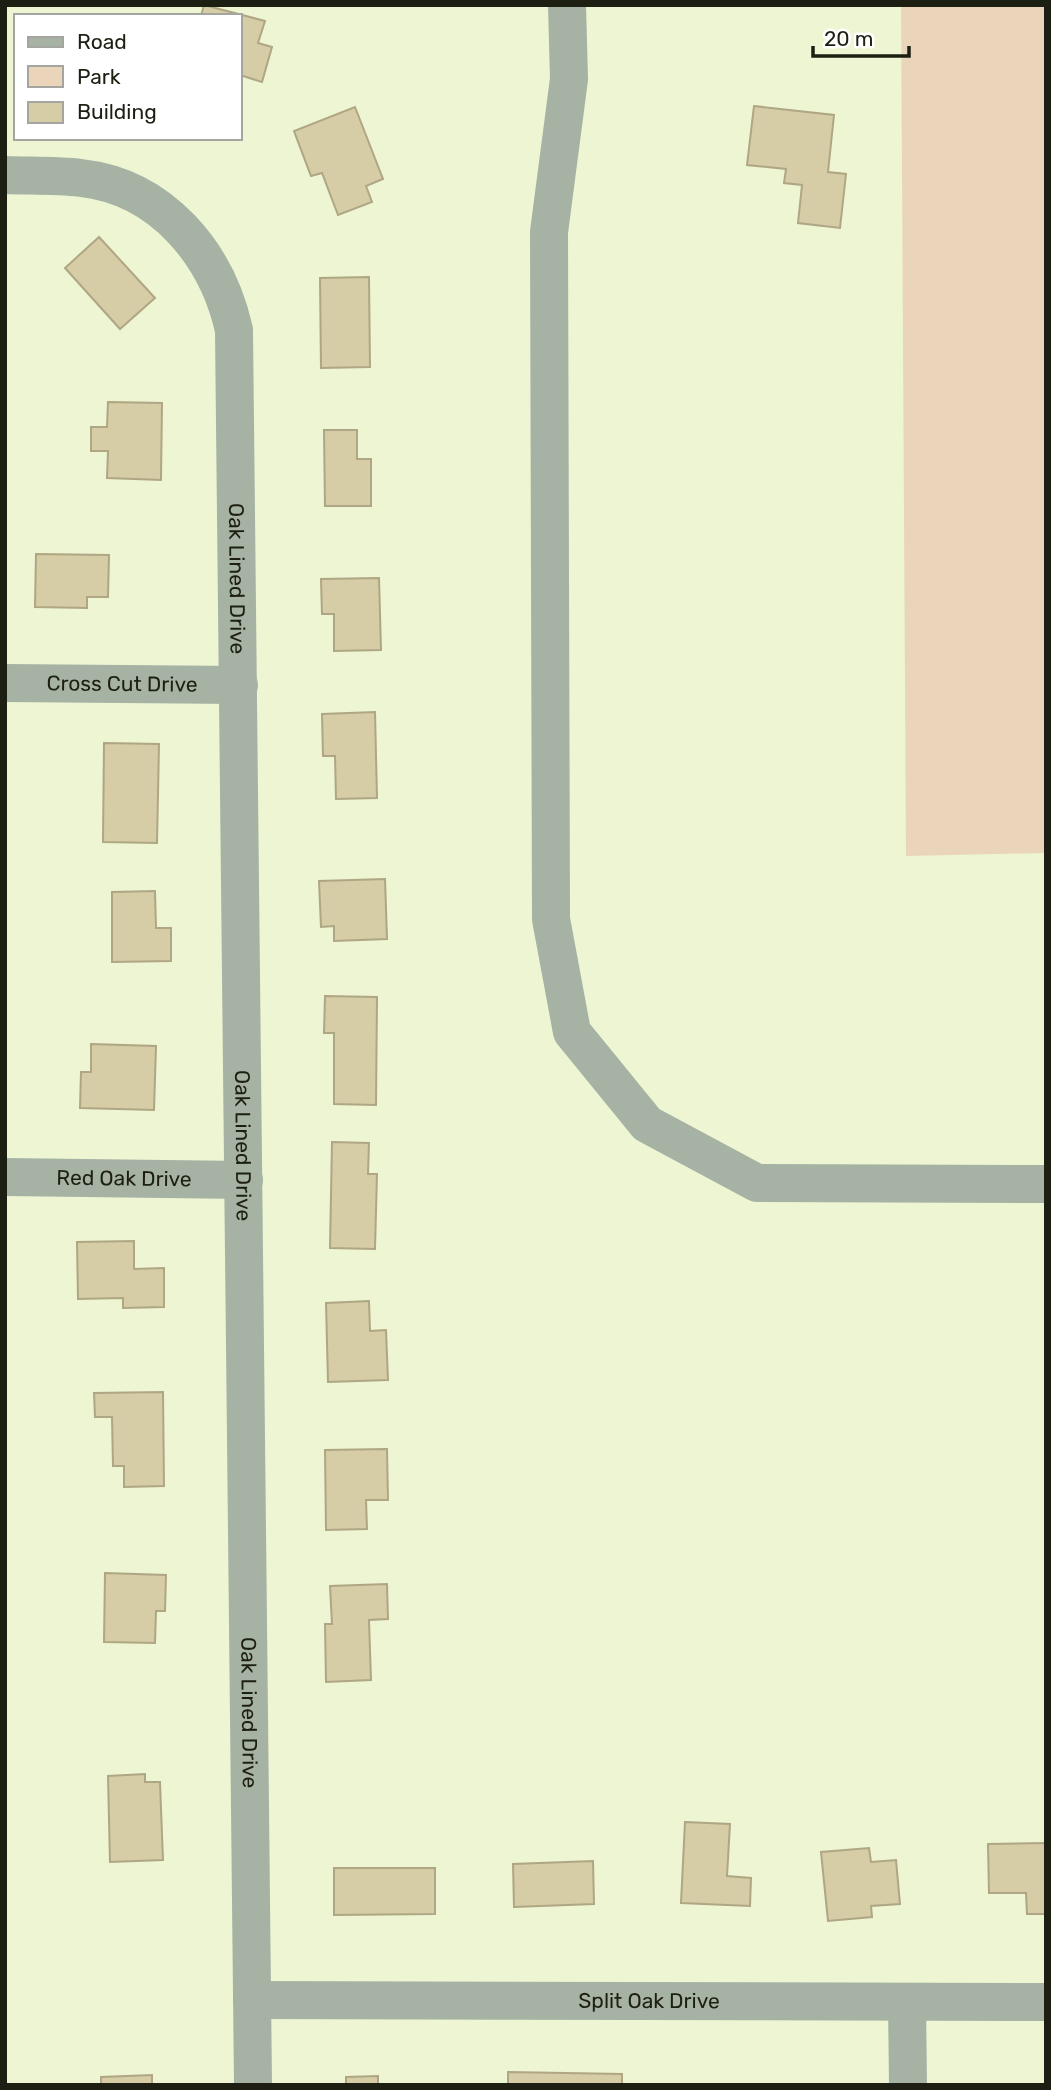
<svg xmlns="http://www.w3.org/2000/svg" width="1051" height="2090" viewBox="0 0 1051 2090" font-family="Rubik,sans-serif">
	<rect width="100%" height="100%" fill="#edf5d2"/>
	<path fill="#ead5bb" d="M 901,5 L 1046,5 L 1046,853 L 906,856 Z"/>
	<g fill="#d6cca5" stroke="#afa684" stroke-width="2">
		<path d="M 204,5 L 265,21 L 258,43 L 272,47 L 262,82 L 240,75 L 240,16 L 201,16 Z"/>
		<path d="M 754,106 L 834,115 L 828,172 L 846,174 L 840,228 L 798,223 L 802,185 L 784,183 L 786,169 L 747,165 Z"/>
		<path d="M 355,107 L 383,179 L 366,186 L 372,202 L 338,215 L 322,173 L 311,176 L 294,131 Z"/>
		<path d="M 99,237 L 155,298 L 120,329 L 65,268 Z"/>
		<path d="M 369,277 L 370,367 L 321,368 L 320,278 Z"/>
		<path d="M 108,402 L 162,403 L 161,480 L 107,478 L 108,451 L 91,451 L 91,427 L 107,427 Z"/>
		<path d="M 324,430 L 357,430 L 357,459 L 371,459 L 371,506 L 325,506 Z"/>
		<path d="M 36,554 L 109,555 L 108,597 L 87,597 L 87,608 L 35,607 Z"/>
		<path d="M 379,578 L 381,650 L 334,651 L 334,614 L 322,614 L 321,579 Z"/>
		<path d="M 375,712 L 377,798 L 336,799 L 335,756 L 323,756 L 322,714 Z"/>
		<path d="M 104,743 L 159,744 L 157,843 L 103,842 Z"/>
		<path d="M 385,879 L 387,939 L 334,941 L 334,926 L 321,927 L 319,881 Z"/>
		<path d="M 155,891 L 156,928 L 171,928 L 171,961 L 112,962 L 112,892 Z"/>
		<path d="M 325,996 L 377,997 L 376,1105 L 334,1104 L 334,1033 L 324,1033 Z"/>
		<path d="M 91,1044 L 156,1046 L 154,1110 L 80,1108 L 81,1072 L 91,1072 Z"/>
		<path d="M 332,1142 L 369,1143 L 368,1174 L 377,1174 L 375,1249 L 330,1248 Z"/>
		<path d="M 134,1241 L 134,1269 L 164,1268 L 164,1307 L 123,1308 L 123,1298 L 78,1299 L 77,1242 Z"/>
		<path d="M 369,1301 L 370,1331 L 386,1330 L 388,1380 L 328,1382 L 326,1303 Z"/>
		<path d="M 163,1392 L 164,1486 L 124,1487 L 124,1466 L 113,1466 L 112,1417 L 95,1417 L 94,1393 Z"/>
		<path d="M 387,1449 L 388,1500 L 366,1500 L 367,1529 L 326,1530 L 325,1450 Z"/>
		<path d="M 105,1573 L 166,1575 L 165,1611 L 156,1611 L 155,1643 L 104,1642 Z"/>
		<path d="M 387,1584 L 388,1619 L 369,1620 L 371,1680 L 326,1682 L 325,1624 L 332,1624 L 330,1586 Z"/>
		<path d="M 145,1774 L 145,1782 L 160,1782 L 163,1860 L 110,1862 L 108,1776 Z"/>
		<path d="M 685,1822 L 730,1824 L 727,1876 L 751,1878 L 750,1906 L 681,1903 Z"/>
		<path d="M 1046,1843 L 1046,1914 L 1027,1914 L 1026,1893 L 989,1893 L 988,1844 Z"/>
		<path d="M 869,1848 L 871,1862 L 896,1860 L 900,1904 L 871,1906 L 872,1917 L 828,1921 L 821,1852 Z"/>
		<path d="M 593,1861 L 594,1904 L 514,1907 L 513,1864 Z"/>
		<path d="M 334,1868 L 435,1868 L 435,1914 L 334,1915 Z"/>
		<path d="M 508,2072 L 622,2074 L 622,2085 L 508,2085 Z"/>
		<path d="M 152,2075 L 152,2085 L 101,2085 L 101,2077 Z"/>
		<path d="M 378,2076 L 378,2085 L 346,2085 L 346,2077 Z"/>
	</g>
	<g fill="none" stroke-linecap="round" stroke-linejoin="round">
		<g stroke="#a6b2a4" stroke-width="38">
			<path d="M 567,5 L 569,79 L 549,232 L 551,919 L 572,1032 L 647,1124 L 757,1183 L 1046,1184"/>
			<path id="s1" d="M 5,175 C 30,176 56,175 81,178 C 162,187 217,254 234,330 L 253,2085"/>
			<path id="s2" d="M 5,683 L 239,685"/>
			<path id="s3" d="M 5,1177 L 244,1180"/>
			<path id="s4" d="M 252,2000 L 1046,2002"/>
			<path d="M 907,2002 L 908,2085"/>
		</g>
	</g>
	<g text-anchor="middle" stroke-width="5" stroke-linejoin="round" paint-order="stroke">
		<g font-size="21" fill="#1c1f12" stroke="#fff">
			<text dy="7" stroke="none"><textPath href="#s1" startOffset="555">Oak Lined Drive</textPath></text>
			<text dy="7" stroke="none"><textPath href="#s2" startOffset="117">Cross Cut Drive</textPath></text>
			<text dy="7" stroke="none"><textPath href="#s1" startOffset="1122">Oak Lined Drive</textPath></text>
			<text dy="7" stroke="none"><textPath href="#s3" startOffset="119">Red Oak Drive</textPath></text>
			<text dy="7" stroke="none"><textPath href="#s1" startOffset="1689">Oak Lined Drive</textPath></text>
			<text dy="7" stroke="none"><textPath href="#s4" startOffset="397">Split Oak Drive</textPath></text>
		</g>
	</g>
	<rect width="1051" height="2090" fill="none" stroke="#1c1f12" stroke-width="14"/>
	<rect x="14" y="14" width="228" height="126" fill="#ffffff" stroke="#a4a5a0" stroke-width="2"/>
	<rect x="28" y="37" width="35" height="10" fill="#a6b2a4" stroke="#a4a5a0" stroke-width="2"/>
	<text x="77" y="49" font-size="21" fill="#1c1f12">Road</text>
	<rect x="28" y="66" width="35" height="21" fill="#ead5bb" stroke="#a4a5a0" stroke-width="2"/>
	<text x="77" y="84" font-size="21" fill="#1c1f12">Park</text>
	<rect x="28" y="102" width="35" height="21" fill="#d6cca5" stroke="#a4a5a0" stroke-width="2"/>
	<text x="77" y="119" font-size="21" fill="#1c1f12">Building</text>
	<path d="M813 46v10h96v-10" fill="none" stroke="#1c1f12" stroke-width="3.5"/>
	<text x="824" y="46" font-size="21" fill="#1c1f12" stroke="#ffffff" stroke-width="5" paint-order="stroke">20 m</text>
</svg>
